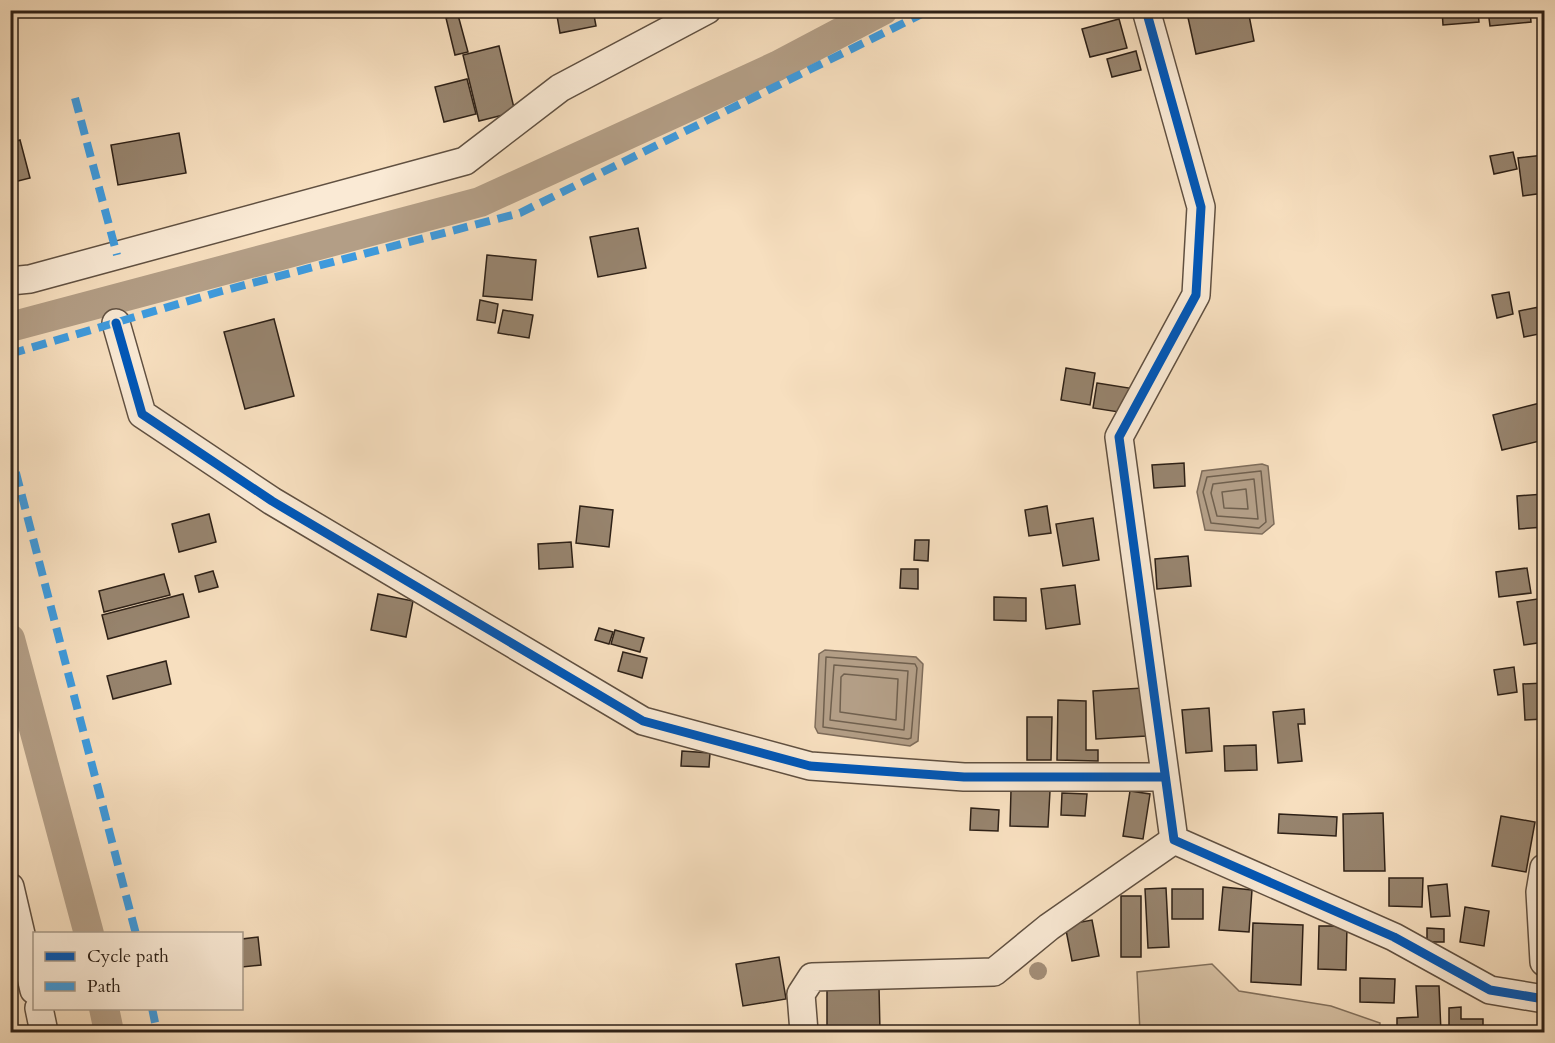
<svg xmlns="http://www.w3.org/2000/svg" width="1555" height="1043" viewBox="0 0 1555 1043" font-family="Cardo,serif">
	<rect width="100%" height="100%" fill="#f7dfbf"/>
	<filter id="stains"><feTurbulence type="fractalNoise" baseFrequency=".00333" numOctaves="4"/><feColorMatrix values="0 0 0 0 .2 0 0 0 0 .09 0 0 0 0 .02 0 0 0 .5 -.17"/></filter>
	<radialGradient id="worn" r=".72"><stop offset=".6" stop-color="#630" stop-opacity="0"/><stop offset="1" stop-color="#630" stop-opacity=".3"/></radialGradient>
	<path fill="#d5bfa2" stroke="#82705c" stroke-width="1.5" d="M 1212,964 L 1239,991 L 1331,1006 L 1380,1023 L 1379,1032 L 1140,1032 L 1137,972 Z"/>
	<g fill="#b39e86" stroke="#7e6c5a" stroke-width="1.5">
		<path d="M 1262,464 L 1268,466 L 1274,524 L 1262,534 L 1205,530 L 1197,492 L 1202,471 Z"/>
		<path d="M 825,650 L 916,657 L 923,664 L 918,741 L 910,746 L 818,733 L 815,727 L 819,654 Z"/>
	</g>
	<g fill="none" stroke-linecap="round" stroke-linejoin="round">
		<g stroke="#70604e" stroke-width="1.5">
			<path d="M 1261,471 L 1266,522 L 1259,528 L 1211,523 L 1203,492 L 1207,477 Z"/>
			<path d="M 1254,479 L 1258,519 L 1217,516 L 1211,493 L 1213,484 Z"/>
			<path d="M 1246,489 L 1248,509 L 1224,508 L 1222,492 Z"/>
			<path d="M 826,657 L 915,664 L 917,668 L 911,738 L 908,739 L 823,727 Z"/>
			<path d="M 834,665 L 908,671 L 904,730 L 830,720 Z"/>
			<path d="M 844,674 L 898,679 L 896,720 L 840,712 L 841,677 Z"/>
		</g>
		<g stroke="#b39e86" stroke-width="30">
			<path d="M 10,327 L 480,202 L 777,66 L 883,10"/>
			<path d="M 10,639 L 89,934"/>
			<path d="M 104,1008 L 109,1032"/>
		</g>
	</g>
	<g fill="#97846e" stroke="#2e2117" stroke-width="1.5">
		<path d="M 556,10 L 593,10 L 596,26 L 560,33 Z"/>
		<path d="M 1197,10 L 1248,10 L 1254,41 L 1196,54 L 1187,13 Z"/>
		<path d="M 1442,10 L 1478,10 L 1479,22 L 1443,25 Z"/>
		<path d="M 1488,10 L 1530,10 L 1531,22 L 1490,26 Z"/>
		<path d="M 458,15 L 468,52 L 455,55 L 446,18 Z"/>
		<path d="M 1119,19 L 1127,48 L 1090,57 L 1082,29 Z"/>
		<path d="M 499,46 L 515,112 L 479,121 L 463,55 Z"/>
		<path d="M 1136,51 L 1141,70 L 1112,77 L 1107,59 Z"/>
		<path d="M 467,79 L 476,114 L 444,122 L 435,87 Z"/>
		<path d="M 179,133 L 186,173 L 118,185 L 111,145 Z"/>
		<path d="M 20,140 L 30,178 L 10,183 L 10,143 Z"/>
		<path d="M 1513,152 L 1517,169 L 1494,174 L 1490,156 Z"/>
		<path d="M 1544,155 L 1544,193 L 1523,196 L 1518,158 Z"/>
		<path d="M 638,228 L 646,268 L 598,277 L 590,237 Z"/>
		<path d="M 487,255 L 536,260 L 532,300 L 483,296 Z"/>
		<path d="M 1509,292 L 1513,314 L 1497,318 L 1492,295 Z"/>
		<path d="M 480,300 L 498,304 L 495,323 L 477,320 Z"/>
		<path d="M 1544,306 L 1544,333 L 1524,337 L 1519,311 Z"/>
		<path d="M 503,310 L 533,315 L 529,338 L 498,333 Z"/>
		<path d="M 274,319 L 294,396 L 245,409 L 224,332 Z"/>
		<path d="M 1066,368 L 1095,373 L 1090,405 L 1061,400 Z"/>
		<path d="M 1097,383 L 1129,388 L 1125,413 L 1093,408 Z"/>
		<path d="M 1544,402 L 1544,440 L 1502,450 L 1493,415 Z"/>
		<path d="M 1184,463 L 1185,486 L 1154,488 L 1152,465 Z"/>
		<path d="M 1544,494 L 1544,527 L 1519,529 L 1517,496 Z"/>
		<path d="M 580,506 L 613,510 L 609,547 L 576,543 Z"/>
		<path d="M 1047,506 L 1051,533 L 1029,536 L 1025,510 Z"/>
		<path d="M 209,514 L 216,542 L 179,552 L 172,524 Z"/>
		<path d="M 1093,518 L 1099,560 L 1063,566 L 1056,524 Z"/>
		<path d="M 915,540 L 929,540 L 928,561 L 914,560 Z"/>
		<path d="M 571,542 L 573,567 L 539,569 L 538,544 Z"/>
		<path d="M 1188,556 L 1191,586 L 1157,589 L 1155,559 Z"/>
		<path d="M 1527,568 L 1531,593 L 1499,597 L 1496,572 Z"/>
		<path d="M 901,569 L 918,569 L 918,589 L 900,588 Z"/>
		<path d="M 213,571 L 218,587 L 199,592 L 195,576 Z"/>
		<path d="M 164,574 L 170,595 L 104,612 L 99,591 Z"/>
		<path d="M 1075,585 L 1080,624 L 1046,629 L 1041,589 Z"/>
		<path d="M 183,594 L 189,617 L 108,639 L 102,615 Z"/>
		<path d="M 378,594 L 413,601 L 406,637 L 371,630 Z"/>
		<path d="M 994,597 L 1026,598 L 1026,621 L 994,620 Z"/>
		<path d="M 1544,598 L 1544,642 L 1524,645 L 1517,602 Z"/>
		<path d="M 599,628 L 613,632 L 609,644 L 595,640 Z"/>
		<path d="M 615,630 L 644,638 L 640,652 L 611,644 Z"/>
		<path d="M 623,652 L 647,658 L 642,678 L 618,671 Z"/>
		<path d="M 166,661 L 171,684 L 113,699 L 107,676 Z"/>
		<path d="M 1514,667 L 1517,692 L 1498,695 L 1494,670 Z"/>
		<path d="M 1544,683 L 1544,719 L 1525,720 L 1523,684 Z"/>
		<path d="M 1143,688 L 1146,736 L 1096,739 L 1093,691 Z"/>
		<path d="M 1058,700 L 1086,701 L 1086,750 L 1098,750 L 1098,761 L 1057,760 Z"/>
		<path d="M 1209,708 L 1212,751 L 1186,753 L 1182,710 Z"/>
		<path d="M 1304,709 L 1305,724 L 1298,724 L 1302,761 L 1278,763 L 1273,712 Z"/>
		<path d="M 1027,717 L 1052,717 L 1051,760 L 1027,760 Z"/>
		<path d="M 1256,745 L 1257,770 L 1225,771 L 1224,746 Z"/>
		<path d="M 682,751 L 710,753 L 709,767 L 681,766 Z"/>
		<path d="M 1011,790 L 1050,791 L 1048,827 L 1010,826 Z"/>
		<path d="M 1130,791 L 1150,794 L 1143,839 L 1123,836 Z"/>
		<path d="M 1062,793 L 1087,794 L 1085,816 L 1061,815 Z"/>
		<path d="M 971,808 L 999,810 L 998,831 L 970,830 Z"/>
		<path d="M 1383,813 L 1385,871 L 1344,871 L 1343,814 Z"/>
		<path d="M 1279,814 L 1337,817 L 1336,836 L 1278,833 Z"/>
		<path d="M 1501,816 L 1535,822 L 1526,872 L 1492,866 Z"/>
		<path d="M 1389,878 L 1423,878 L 1422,907 L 1389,906 Z"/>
		<path d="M 1447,884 L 1450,916 L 1431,917 L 1428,886 Z"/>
		<path d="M 1223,887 L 1252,890 L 1249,932 L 1219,930 Z"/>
		<path d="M 1166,888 L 1169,947 L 1148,948 L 1145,889 Z"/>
		<rect x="1172" y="889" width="31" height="30"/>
		<rect x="1121" y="896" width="20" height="61"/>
		<path d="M 1465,907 L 1489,911 L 1484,946 L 1460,942 Z"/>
		<path d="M 1092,920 L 1099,956 L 1072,961 L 1065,925 Z"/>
		<path d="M 1253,923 L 1303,925 L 1301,985 L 1251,982 Z"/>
		<path d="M 1319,926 L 1347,926 L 1346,970 L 1318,969 Z"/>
		<path d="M 1427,928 L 1444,929 L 1444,942 L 1427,942 Z"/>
		<path d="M 258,937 L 261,965 L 242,967 L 242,939 Z"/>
		<path d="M 779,957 L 786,999 L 743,1006 L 736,964 Z"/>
		<path d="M 1360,978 L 1395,979 L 1394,1003 L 1360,1002 Z"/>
		<path d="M 1416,986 L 1439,986 L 1441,1032 L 1397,1032 L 1397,1018 L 1418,1017 Z"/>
		<path d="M 827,987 L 879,987 L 880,1032 L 827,1032 Z"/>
		<path d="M 1461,1007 L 1461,1019 L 1483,1019 L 1483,1032 L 1449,1032 L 1449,1008 Z"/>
	</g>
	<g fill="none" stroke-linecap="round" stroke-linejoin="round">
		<g stroke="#605041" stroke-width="30">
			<g id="minor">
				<path d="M 1146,10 L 1201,207 L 1196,295 L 1119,437 L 1174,840 L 1394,937 L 1490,990 L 1544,999"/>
				<path d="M 10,281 L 30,279 L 465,161 L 560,88 L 707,10"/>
				<path d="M 116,323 L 142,414 L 272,501 L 643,721 L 810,766 L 964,777 L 1164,777"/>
				<path d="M 1544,868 L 1540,892 L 1544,962"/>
				<path d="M 10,887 L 34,990"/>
				<path d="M 39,1008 L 44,1032"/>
				<path d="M 804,1032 L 801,994 L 812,977 L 994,972 L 1049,927 L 1174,840"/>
			</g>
		</g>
		<use href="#minor" stroke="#faead5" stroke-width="27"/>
		<g stroke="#3d9bdf" stroke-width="8" stroke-dasharray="15 8" stroke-linecap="butt">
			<path d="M 75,98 L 117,255"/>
			<path d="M 10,354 L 222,291 L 520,213 L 930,10"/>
			<path d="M 10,450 L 136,934"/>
			<path d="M 152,1008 L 157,1032"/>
		</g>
		<g stroke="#faead5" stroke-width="13">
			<g id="cycleway">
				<path d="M 1146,10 L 1201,207 L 1196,295 L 1119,437 L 1174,840 L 1394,937 L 1490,990 L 1544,999"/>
				<path d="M 116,323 L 142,414 L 272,501 L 643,721 L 810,766 L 964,777 L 1164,777"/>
			</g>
		</g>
		<use href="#cycleway" stroke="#0057b8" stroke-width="9"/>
	</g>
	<circle fill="#a4907a" cx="1038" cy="971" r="9"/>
	<rect width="1555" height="1043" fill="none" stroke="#f7dfbf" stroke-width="36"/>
	<rect x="12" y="12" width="1531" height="1019" fill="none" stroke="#2e2117" stroke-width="3"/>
	<rect x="18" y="18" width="1519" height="1007" fill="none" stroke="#2e2117" stroke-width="1.5"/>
	<rect x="33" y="932" width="210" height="78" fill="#faead5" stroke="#a89a89" stroke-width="1.5"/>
	<rect x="45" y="952" width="30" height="9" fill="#0057b8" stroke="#a89a89" stroke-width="1.5"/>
	<text x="87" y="962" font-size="18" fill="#2e2117">Cycle path</text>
	<rect x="45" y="982" width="30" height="9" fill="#3d9bdf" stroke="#a89a89" stroke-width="1.5"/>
	<text x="87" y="992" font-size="18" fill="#2e2117">Path</text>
	<rect width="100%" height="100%" filter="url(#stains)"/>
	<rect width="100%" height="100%" fill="url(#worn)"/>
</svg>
